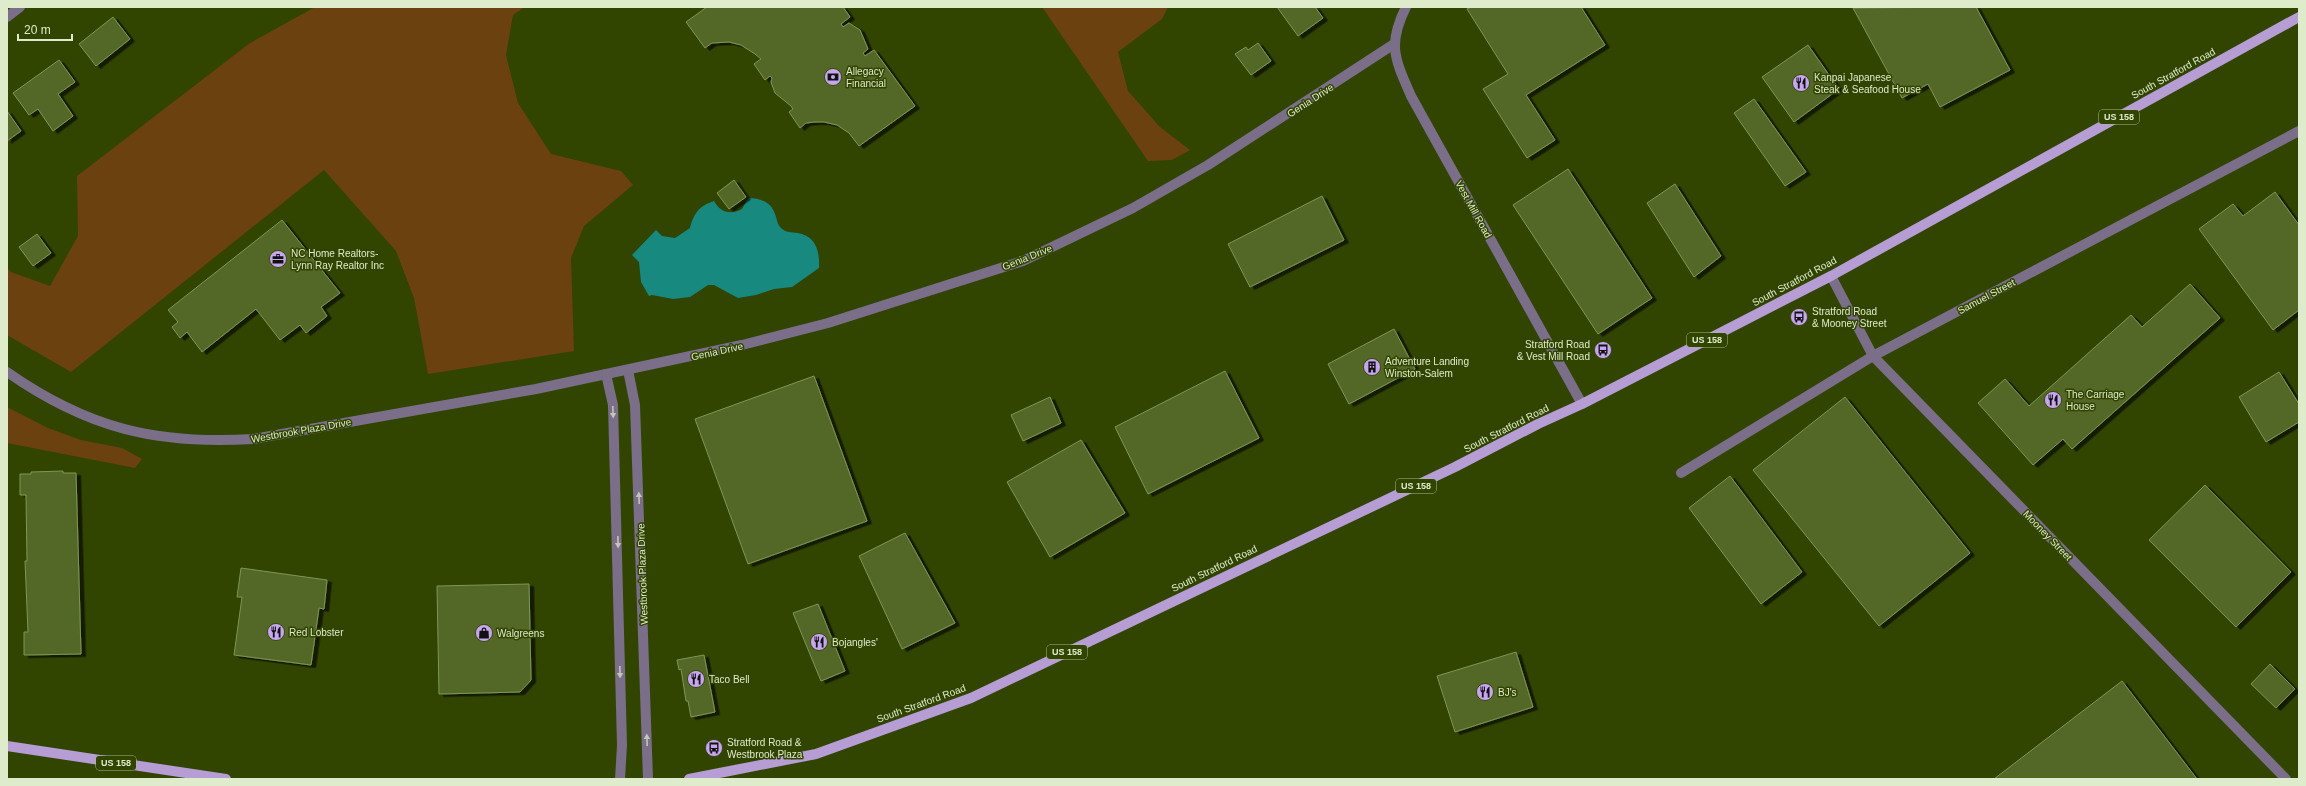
<svg xmlns="http://www.w3.org/2000/svg" width="2306" height="786" viewBox="0 0 2306 786" font-family="Arial,sans-serif">
	<defs>
		<filter id="shadow"><feDropShadow dx="4.5" dy="2.5" stdDeviation="0" flood-color="#0009"/></filter>
	</defs>
	<rect width="100%" height="100%" fill="#314400"/>
	<g fill="#6b410f">
		<path d="M 315,7 L 525,7 L 513,15 L 506,55 L 518,103 L 551,154 L 621,171 L 633,185 L 584,226 L 571,258 L 574,351 L 428,374 L 414,298 L 396,251 L 324,170 L 71,372 L 7,335 L 7,268 L 11,272 L 50,286 L 78,236 L 77,176 L 250,43 Z"/>
		<path d="M 1042,7 L 1168,7 L 1162,19 L 1118,52 L 1128,91 L 1160,127 L 1190,150 L 1172,160 L 1148,161 Z"/>
		<path d="M 7,407 L 48,428 L 81,440 L 122,448 L 142,459 L 135,468 L 7,443 Z"/>
	</g>
	<path fill="#18897f" d="M 748,198 C 760,198 771,202 775,214 C 777,219 777,224 781,228 C 786,233 791,232 798,233 C 816,236 820,252 819,268 L 792,287 L 774,289 L 756,295 L 738,298 L 714,285 L 708,285 L 690,297 L 673,299 L 652,295 L 649,296 L 641,282 L 639,262 L 632,255 L 656,230 L 662,236 L 675,238 L 690,228 C 694,213 699,206 714,201 C 721,213 730,215 742,209 Z"/>
	<g fill="#526826" stroke="#7f9656" filter="url(#shadow)">
		<path d="M 707,7 L 843,7 L 850,17 L 841,24 L 843,27 L 849,23 L 860,30 L 868,49 L 863,53 L 865,56 L 874,50 L 915,106 L 859,146 L 849,133 L 837,125 L 824,122 L 815,122 L 806,123 L 800,128 L 789,112 L 793,109 L 791,106 L 775,93 L 771,82 L 772,78 L 770,76 L 765,80 L 754,64 L 761,59 L 755,54 L 741,45 L 729,42 L 712,43 L 705,48 L 686,22 Z"/>
		<path d="M 1277,7 L 1315,7 L 1323,18 L 1298,36 Z"/>
		<path d="M 1471,7 L 1581,7 L 1605,45 L 1526,95 L 1555,140 L 1527,158 L 1483,89 L 1508,74 L 1467,9 Z"/>
		<path d="M 1976,7 L 2010,70 L 1940,107 L 1928,84 L 1902,98 L 1853,8 Z"/>
		<path d="M 113,17 L 130,39 L 96,66 L 79,44 Z"/>
		<path d="M 1258,43 L 1271,61 L 1251,75 L 1235,54 L 1246,47 L 1248,50 Z"/>
		<path d="M 1808,45 L 1839,89 L 1794,122 L 1762,77 Z"/>
		<path d="M 59,60 L 75,82 L 58,94 L 73,116 L 53,131 L 38,109 L 29,115 L 13,93 Z"/>
		<path d="M 1754,99 L 1806,172 L 1785,186 L 1734,113 Z"/>
		<path d="M 7,111 L 21,131 L 7,141 Z"/>
		<path d="M 1568,169 L 1652,298 L 1598,334 L 1513,205 Z"/>
		<path d="M 734,180 L 746,197 L 729,209 L 717,193 Z"/>
		<path d="M 1675,184 L 1721,256 L 1694,277 L 1647,203 Z"/>
		<path d="M 2275,192 L 2299,225 L 2299,310 L 2273,330 L 2199,229 L 2233,204 L 2243,216 Z"/>
		<path d="M 1322,196 L 1344,240 L 1250,287 L 1228,244 Z"/>
		<path d="M 282,220 L 340,293 L 321,307 L 327,316 L 306,333 L 300,325 L 280,340 L 256,309 L 202,352 L 187,332 L 180,338 L 172,327 L 178,322 L 168,310 Z"/>
		<path d="M 37,234 L 51,253 L 33,266 L 19,247 Z"/>
		<path d="M 2190,284 L 2220,318 L 2072,449 L 2063,439 L 2033,465 L 1978,403 L 2005,379 L 2029,406 L 2131,315 L 2142,327 Z"/>
		<path d="M 1394,329 L 1415,369 L 1349,404 L 1328,364 Z"/>
		<path d="M 1225,371 L 1259,438 L 1148,494 L 1115,427 Z"/>
		<path d="M 2279,372 L 2299,404 L 2299,422 L 2266,442 L 2239,397 Z"/>
		<path d="M 814,376 L 867,521 L 748,564 L 695,419 Z"/>
		<path d="M 1050,397 L 1061,423 L 1023,441 L 1011,415 Z"/>
		<path d="M 1845,397 L 1970,553 L 1879,626 L 1753,470 Z"/>
		<path d="M 1081,440 L 1125,513 L 1050,557 L 1007,482 Z"/>
		<path d="M 63,471 L 63,473 L 76,473 L 81,654 L 24,655 L 24,632 L 28,632 L 25,561 L 27,561 L 26,495 L 20,495 L 20,474 L 31,474 L 31,472 Z"/>
		<path d="M 1730,476 L 1802,572 L 1761,604 L 1689,508 Z"/>
		<path d="M 2205,485 L 2291,572 L 2236,627 L 2149,540 Z"/>
		<path d="M 905,533 L 955,623 L 902,649 L 859,556 Z"/>
		<path d="M 241,568 L 327,580 L 324,609 L 319,608 L 311,665 L 234,655 L 242,597 L 237,597 Z"/>
		<path d="M 529,584 L 531,680 L 520,692 L 439,694 L 437,586 Z"/>
		<path d="M 818,604 L 845,671 L 821,681 L 793,613 Z"/>
		<path d="M 1516,652 L 1533,707 L 1455,732 L 1437,676 Z"/>
		<path d="M 704,655 L 715,712 L 691,717 L 688,701 L 686,701 L 681,669 L 679,670 L 677,660 Z"/>
		<path d="M 2270,664 L 2295,689 L 2276,708 L 2251,684 Z"/>
		<path d="M 2122,681 L 2197,779 L 1994,779 Z"/>
	</g>
	<g fill="none" stroke-linecap="round" stroke-linejoin="round">
		<g stroke="#7a6e88" stroke-width="10">
			<path d="M 1406,7 C 1387,45 1395,59 1411,96 L 1582,404"/>
			<path d="M 7,17 L 20,7"/>
			<path d="M 1831,276 L 1873,356 L 2286,779"/>
			<path d="M 628,370 L 635,405 L 648,779"/>
			<path d="M 7,372 C 87,428 156,445 253,439 L 536,389 L 742,345 L 828,323 L 1023,261 L 1133,208 L 1208,165 L 1394,44"/>
			<path d="M 606,374 L 613,405 L 622,745 L 620,779"/>
			<path d="M 1681,473 L 1873,356 L 2299,131"/>
		</g>
		<g stroke="#b69dd3" stroke-width="10">
			<path d="M 7,746 L 226,779"/>
			<path d="M 689,779 L 816,754 L 971,698 L 1455,467 L 1538,424 L 1582,404 L 1831,276 L 2299,17"/>
		</g>
	</g>
	<defs><path id="oneway-solid" d="M-6-.8H1V-3.2L6.5 0L1 3.2V.8H-6Z"/></defs>
	<g fill="#c1c6b7">
		<use href="#oneway-solid" transform="translate(613 412) rotate(88)"/>
		<use href="#oneway-solid" transform="translate(639 498) rotate(-92)"/>
		<use href="#oneway-solid" transform="translate(618 542) rotate(89)"/>
		<use href="#oneway-solid" transform="translate(620 672) rotate(89)"/>
		<use href="#oneway-solid" transform="translate(647 740) rotate(-92)"/>
	</g>
	<defs>
		<g id="bank-disc" transform="scale(0.9)"><circle r="9.5" fill="#c7a6ef" stroke="#314400"/><path d="M-6-4H6V4H-6ZM0-2.3a2.3 2.3 0 1 0 0 4.6a2.3 2.3 0 1 0 0-4.6Z" fill="#111"/></g>
		<g id="restaurant-disc" transform="scale(0.9)"><circle r="9.5" fill="#c7a6ef" stroke="#314400"/><path d="M-5-6h1v4h1v-4h1v4h1v-4h1v5L-1.5 .5V6h-2V.5L-5-1ZM5-6V6H3V1.5H1.5Q1.5-4 5-6Z" fill="#111"/></g>
		<g id="office-disc" transform="scale(0.9)"><circle r="9.5" fill="#c7a6ef" stroke="#314400"/><path d="M-6-3h4V-5.5h4V-3h4V5H-6ZM-1-4.5V-3h2v-1.5ZM-6 0V1H6V0Z" fill="#111"/></g>
		<g id="bus-disc" transform="scale(0.9)"><circle r="9.5" fill="#c7a6ef" stroke="#314400"/><path d="M-5-6H5V4H4V6H2V4H-2V6H-4V4H-5ZM-3.5-4V0h7V-4ZM-3.5 1.2v1.5H-2V1.2ZM2 1.2v1.5H3.5V1.2Z" fill="#111"/></g>
		<g id="building-disc" transform="scale(0.9)"><circle r="9.5" fill="#c7a6ef" stroke="#314400"/><path d="M-4-6H4V6H1V3H-1V6H-4ZM-2.5-4.3h1.7v1.8h-1.7ZM.8-4.3h1.7v1.8H.8ZM-2.5-1h1.7V.8h-1.7ZM.8-1h1.7V.8H.8Z" fill="#111"/></g>
		<g id="shop-disc" transform="scale(0.9)"><circle r="9.5" fill="#c7a6ef" stroke="#314400"/><path d="M-5-2.5h2.3a2.7 3.5 0 0 1 5.4 0H5L5.5 6h-11ZM-1.5-2.5h3a1.5 2.3 0 0 0-3 0Z" fill="#111"/></g>
	</defs>
	<g fill-rule="evenodd">
		<use href="#bank-disc" x="833" y="77"/>
		<use href="#restaurant-disc" x="1801" y="83"/>
		<use href="#office-disc" x="278" y="259"/>
		<use href="#bus-disc" x="1799" y="317"/>
		<use href="#bus-disc" x="1603" y="350"/>
		<use href="#building-disc" x="1372" y="367"/>
		<use href="#restaurant-disc" x="2053" y="400"/>
		<use href="#restaurant-disc" x="276" y="632"/>
		<use href="#shop-disc" x="484" y="633"/>
		<use href="#restaurant-disc" x="819" y="642"/>
		<use href="#restaurant-disc" x="696" y="679"/>
		<use href="#restaurant-disc" x="1485" y="692"/>
		<use href="#bus-disc" x="714" y="748"/>
	</g>
	<g text-anchor="middle" stroke-width="3" stroke-linejoin="round" paint-order="stroke">
		<g fill="#314400" stroke="#abba8e" stroke-width="1">
			<rect x="2099" y="110" width="40" height="14" rx="3"/>
			<rect x="1687" y="333" width="40" height="14" rx="3"/>
			<rect x="1396" y="479" width="40" height="14" rx="3"/>
			<rect x="1047" y="645" width="40" height="14" rx="3"/>
			<rect x="96" y="756" width="40" height="14" rx="3"/>
		</g>
		<g font-size="9" font-weight="bold" fill="#dfeccb">
			<text x="2119" y="120">US 158</text>
			<text x="1707" y="343">US 158</text>
			<text x="1416" y="489">US 158</text>
			<text x="1067" y="655">US 158</text>
			<text x="116" y="766">US 158</text>
		</g>
		<g font-size="10" fill="#dfeccb" stroke="#314400" text-anchor="start">
			<text x="846" y="75">Allegacy<tspan x="846" dy="12">Financial</tspan></text>
			<text x="1814" y="81">Kanpai Japanese<tspan x="1814" dy="12">Steak &amp; Seafood House</tspan></text>
			<text x="291" y="257">NC Home Realtors-<tspan x="291" dy="12">Lynn Ray Realtor Inc</tspan></text>
			<text x="1812" y="315">Stratford Road<tspan x="1812" dy="12">&amp; Mooney Street</tspan></text>
			<text x="1590" y="348" text-anchor="end">Stratford Road<tspan x="1590" dy="12">&amp; Vest Mill Road</tspan></text>
			<text x="1385" y="365">Adventure Landing<tspan x="1385" dy="12">Winston-Salem</tspan></text>
			<text x="2066" y="398">The Carriage<tspan x="2066" dy="12">House</tspan></text>
			<text x="289" y="636">Red Lobster</text>
			<text x="497" y="637">Walgreens</text>
			<text x="832" y="646">Bojangles'</text>
			<text x="709" y="683">Taco Bell</text>
			<text x="1498" y="696">BJ's</text>
			<text x="727" y="746">Stratford Road &amp;<tspan x="727" dy="12">Westbrook Plaza</tspan></text>
		</g>
		<g font-size="10" fill="#dfeccb" stroke="#314400">
			<text transform="translate(2173 73) rotate(-29)" y="4">South Stratford Road</text>
			<text transform="translate(1310 100) rotate(-33)" y="4">Genia Drive</text>
			<text transform="translate(1474 209) rotate(61)" y="4">Vest Mill Road</text>
			<text transform="translate(1027 257) rotate(-22)" y="4">Genia Drive</text>
			<text transform="translate(1794 281) rotate(-28)" y="4">South Stratford Road</text>
			<text transform="translate(1986 296) rotate(-28)" y="4">Samuel Street</text>
			<text transform="translate(717 351) rotate(-12)" y="4">Genia Drive</text>
			<text transform="translate(1506 428) rotate(-27)" y="4">South Stratford Road</text>
			<text transform="translate(301 430) rotate(-10)" y="4">Westbrook Plaza Drive</text>
			<text transform="translate(2048 535) rotate(46)" y="4">Mooney Street</text>
			<text transform="translate(1214 568) rotate(-26)" y="4">South Stratford Road</text>
			<text transform="translate(642 574) rotate(-92)" y="4">Westbrook Plaza Drive</text>
			<text transform="translate(921 703) rotate(-20)" y="4">South Stratford Road</text>
		</g>
	</g>
	<rect width="2306" height="786" fill="none" stroke="#dfeccb" stroke-width="16"/>
	<path d="M18 34v6h54v-6" fill="none" stroke="#dfeccb" stroke-width="2"/>
	<text x="24" y="34" font-size="12" fill="#dfeccb" stroke="#314400" stroke-width="3" paint-order="stroke">20 m</text>
</svg>
